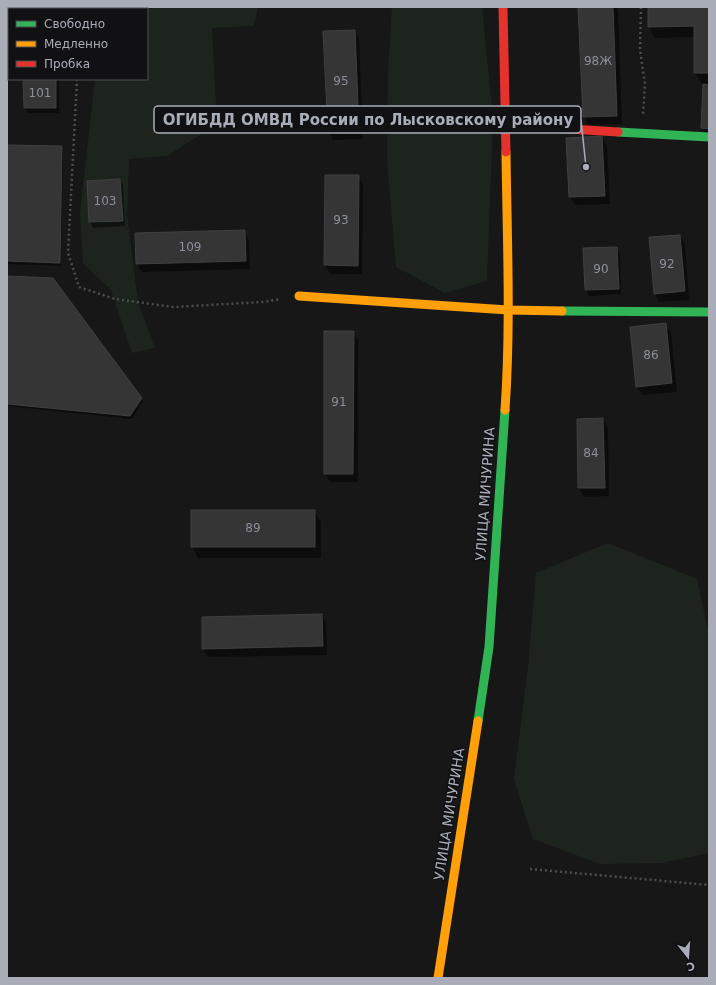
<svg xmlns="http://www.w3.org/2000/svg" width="716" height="985" viewBox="0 0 716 985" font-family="'DejaVu Sans',sans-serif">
	<rect width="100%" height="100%" fill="#171717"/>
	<g fill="#1d241e">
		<path d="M 102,7 L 258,7 L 254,26 L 212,28 L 217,124 L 167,156 L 129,159 L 127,215 L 138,302 L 155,348 L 132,353 L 111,290 L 83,263 L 80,213 L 95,79 L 147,79 L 147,9 L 101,9 Z"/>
		<path d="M 392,7 L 482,7 L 493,119 L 487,281 L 445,293 L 396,267 L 387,159 L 388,74 Z"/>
		<path d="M 608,543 L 697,579 L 709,635 L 709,853 L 661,863 L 600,864 L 533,839 L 514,779 L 528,667 L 536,573 Z"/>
	</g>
	<g fill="#0007">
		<path d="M 579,7 L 616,7 L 618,10 L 622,124 L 588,125 L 584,117 Z"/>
		<path d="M 649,7 L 709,7 L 709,72 L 700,72 L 700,74 L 709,74 L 709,139 L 702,128 L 704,84 L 702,84 L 695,73 L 695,37 L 655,38 L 649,27 Z"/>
		<path d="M 354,31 L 359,39 L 363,139 L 333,140 L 329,131 Z"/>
		<path d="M 24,79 L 59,79 L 59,113 L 28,113 L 25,108 Z"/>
		<path d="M 602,137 L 607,146 L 610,204 L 575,205 L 570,197 L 568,139 Z"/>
		<path d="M 7,146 L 62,147 L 63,150 L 61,266 L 7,264 Z"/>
		<path d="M 326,176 L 358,176 L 363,185 L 362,274 L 330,274 L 325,265 Z"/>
		<path d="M 120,180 L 123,185 L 125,226 L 93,228 L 90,222 L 88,182 Z"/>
		<path d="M 244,231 L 249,240 L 250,269 L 142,272 L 137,264 Z"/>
		<path d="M 680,236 L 685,245 L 689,300 L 659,302 L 655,293 Z"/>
		<path d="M 616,248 L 620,254 L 621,294 L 589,296 L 586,290 L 584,249 Z"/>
		<path d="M 7,277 L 141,399 L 143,401 L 132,419 L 7,406 Z"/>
		<path d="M 666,325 L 671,333 L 677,392 L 642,395 L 637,387 L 631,328 Z"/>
		<path d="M 353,332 L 358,340 L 358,482 L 330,482 L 325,473 Z"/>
		<path d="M 603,419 L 608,428 L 609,496 L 584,497 L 579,488 L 578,420 Z"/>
		<path d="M 314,511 L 321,522 L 321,558 L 198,558 L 192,546 Z"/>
		<path d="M 322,615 L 326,624 L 327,655 L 208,657 L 203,649 Z"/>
	</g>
	<g fill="#353536" stroke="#3f4043">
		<path d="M 22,7 L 56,7 L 56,9 L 23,9 Z"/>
		<path d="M 578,7 L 613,7 L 617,116 L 583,117 Z"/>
		<path d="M 648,7 L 709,7 L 709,73 L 694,73 L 694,26 L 648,27 Z"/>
		<path d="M 355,30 L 359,130 L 328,132 L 323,31 Z"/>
		<path d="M 23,79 L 56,79 L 56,108 L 24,108 Z"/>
		<path d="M 703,84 L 709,85 L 709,129 L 701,128 Z"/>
		<path d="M 602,136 L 605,196 L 569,197 L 566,138 Z"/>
		<path d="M 7,145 L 62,146 L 60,263 L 7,261 Z"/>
		<path d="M 325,175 L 359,175 L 358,266 L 324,265 Z"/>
		<path d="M 120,179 L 123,221 L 89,222 L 87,181 Z"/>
		<path d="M 245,230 L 246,261 L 136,264 L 135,233 Z"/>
		<path d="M 680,235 L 685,291 L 654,294 L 649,237 Z"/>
		<path d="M 617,247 L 619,289 L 585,290 L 583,248 Z"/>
		<path d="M 7,276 L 53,278 L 142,398 L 130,416 L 7,404 Z"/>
		<path d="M 666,323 L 672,383 L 636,387 L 630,327 Z"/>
		<path d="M 324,331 L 354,331 L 353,474 L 324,474 Z"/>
		<path d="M 603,418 L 605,488 L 578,488 L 577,419 Z"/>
		<rect x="191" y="510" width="124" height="37"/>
		<path d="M 322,614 L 323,646 L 202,649 L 202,617 Z"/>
	</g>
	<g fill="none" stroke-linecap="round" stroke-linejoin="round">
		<g stroke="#4d4e52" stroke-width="2.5" stroke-dasharray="2 3" stroke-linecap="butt">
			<path d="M 641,7 L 640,50 L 645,84 L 643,115"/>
			<path d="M 80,9 L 80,7"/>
			<path d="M 77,79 L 68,253 L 79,287 L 115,299 L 173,307 L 263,302 L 281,299"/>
			<path d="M 530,869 L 709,885"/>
		</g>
		<g stroke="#30b455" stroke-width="9">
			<path d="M 618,132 L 709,137"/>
			<path d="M 562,311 L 709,312"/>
			<path d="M 478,721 L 489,647 L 505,410"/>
		</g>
		<g stroke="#ff9f0a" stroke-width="9">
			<path d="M 299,296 L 508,310 L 562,311"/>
			<path d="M 505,410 C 511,324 507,238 506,152"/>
			<path d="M 438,978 L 478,721"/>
		</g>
		<g stroke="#e5322d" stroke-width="9">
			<path d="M 503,7 L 506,152"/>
			<path d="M 506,125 L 618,132"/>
		</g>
	</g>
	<g text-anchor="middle" stroke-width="3" stroke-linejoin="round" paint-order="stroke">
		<g font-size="12" fill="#8b8f98">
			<text x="598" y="65">98Ж</text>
			<text x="341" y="85">95</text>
			<text x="40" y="97">101</text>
			<text x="105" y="205">103</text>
			<text x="341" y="224">93</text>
			<text x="190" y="251">109</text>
			<text x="667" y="268">92</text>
			<text x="601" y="273">90</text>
			<text x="651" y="359">86</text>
			<text x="339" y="406">91</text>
			<text x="591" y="457">84</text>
			<text x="253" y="532">89</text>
		</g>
		<g font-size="14" fill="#a8adb8" stroke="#111113">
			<text transform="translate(485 494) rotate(-86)" y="5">УЛИЦА МИЧУРИНА</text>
			<text transform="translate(449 814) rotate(-81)" y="5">УЛИЦА МИЧУРИНА</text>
		</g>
	</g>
	<path fill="none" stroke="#a8adb8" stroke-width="1.5" d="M586 167L581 120"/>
	<circle fill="#a8adb8" stroke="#111113" stroke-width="1.5" cx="586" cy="167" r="4"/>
	<rect fill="#111113" stroke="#a8adb8" stroke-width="1.5" x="154" y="106" width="427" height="27" rx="4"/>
	<g font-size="15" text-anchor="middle" font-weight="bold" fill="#a8adb8">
		<text x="368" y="125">ОГИБДД ОМВД России по Лысковскому району</text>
	</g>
	<rect width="716" height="985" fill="none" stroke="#a8adb8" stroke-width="16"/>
	<rect x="8" y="8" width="140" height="72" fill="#111113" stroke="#4d4f55"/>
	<rect x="16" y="21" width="20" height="6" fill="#30b455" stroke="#4d4f55"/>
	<text x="44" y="28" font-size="12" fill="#a8adb8">Свободно</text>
	<rect x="16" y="41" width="20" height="6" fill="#ff9f0a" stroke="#4d4f55"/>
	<text x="44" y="48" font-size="12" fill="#a8adb8">Медленно</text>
	<rect x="16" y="61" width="20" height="6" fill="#e5322d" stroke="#4d4f55"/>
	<text x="44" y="68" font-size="12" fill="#a8adb8">Пробка</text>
	<g transform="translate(688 957) rotate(163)" stroke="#111113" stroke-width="3" paint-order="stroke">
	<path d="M0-3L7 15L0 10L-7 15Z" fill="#a8adb8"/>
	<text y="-6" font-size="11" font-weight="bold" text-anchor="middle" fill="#a8adb8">С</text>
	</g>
</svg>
